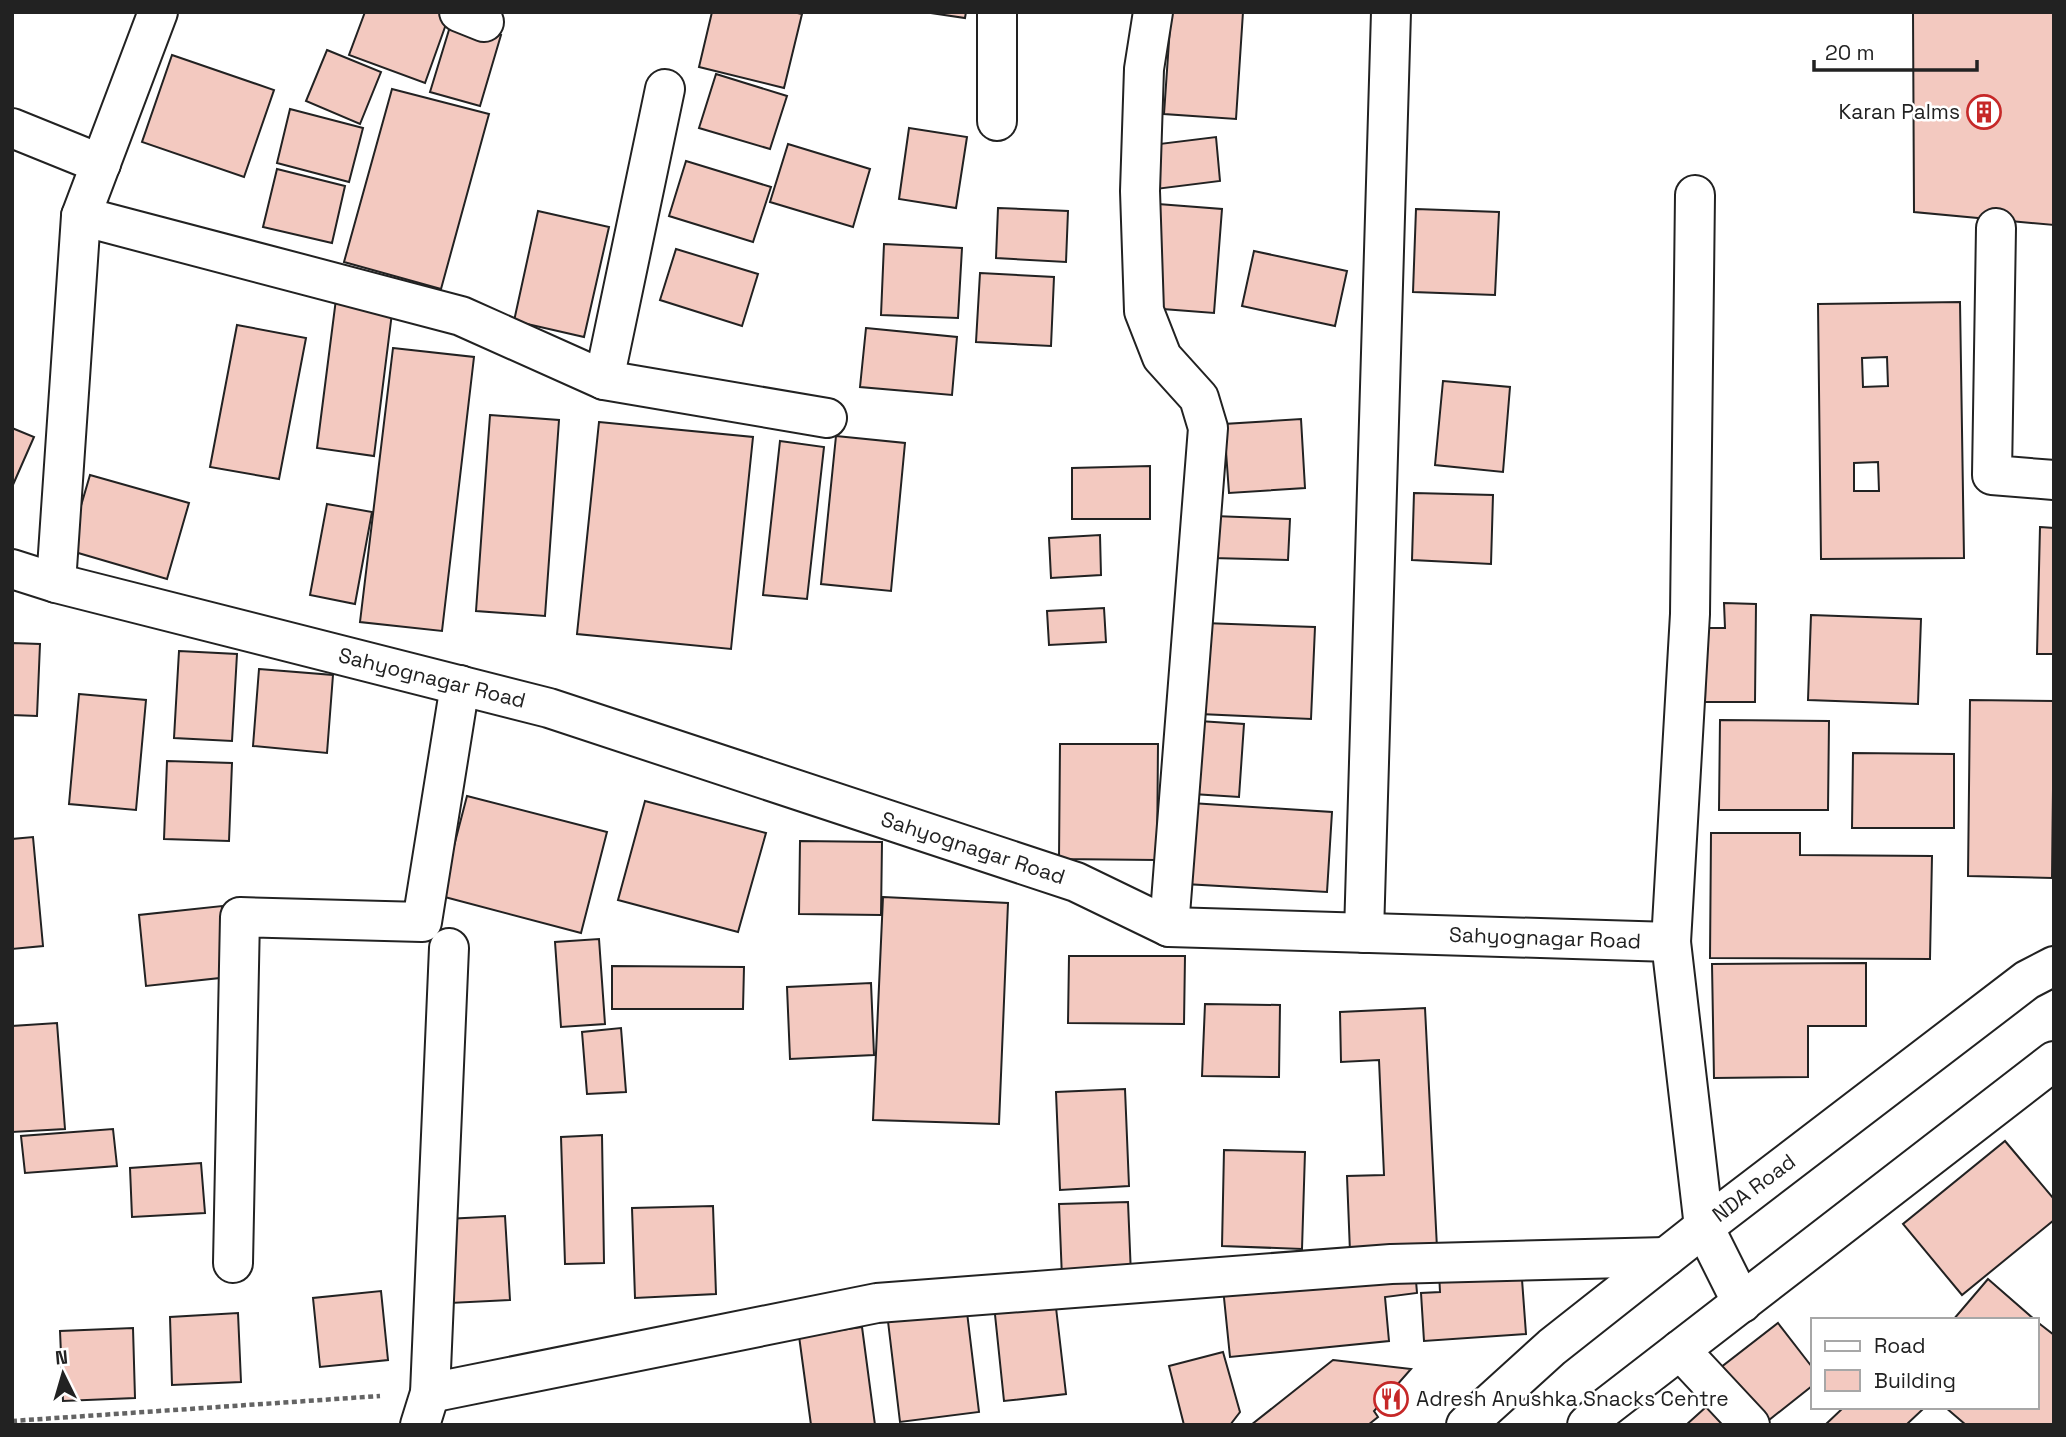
<svg xmlns="http://www.w3.org/2000/svg" width="2066" height="1437" viewBox="0 0 2066 1437" font-family="'Space Grotesk',sans-serif">
	<rect width="100%" height="100%" fill="#fff"/>
	<g fill="#f3c9c0" stroke="#222" stroke-width="2" fill-rule="evenodd">
		<path d="M 365,12 L 450,13 L 425,83 L 349,55 Z"/>
		<path d="M 712,12 L 793,12 L 802,14 L 784,88 L 699,67 Z"/>
		<path d="M 924,12 L 966,12 L 965,18 Z"/>
		<path d="M 1171,12 L 1243,12 L 1236,119 L 1164,114 Z"/>
		<path d="M 1913,12 L 2054,12 L 2054,225 L 1914,212 Z"/>
		<path d="M 452,20 L 501,35 L 480,106 L 430,92 Z"/>
		<path d="M 327,50 L 381,72 L 360,124 L 306,101 Z"/>
		<path d="M 172,55 L 274,90 L 244,177 L 142,142 Z"/>
		<path d="M 716,74 L 787,96 L 770,149 L 699,128 Z"/>
		<path d="M 392,89 L 489,114 L 441,289 L 344,262 Z"/>
		<path d="M 290,109 L 363,128 L 349,182 L 277,163 Z"/>
		<path d="M 909,128 L 967,137 L 956,208 L 899,199 Z"/>
		<path d="M 1216,137 L 1220,181 L 1156,189 L 1151,145 Z"/>
		<path d="M 788,144 L 870,169 L 853,227 L 770,202 Z"/>
		<path d="M 686,161 L 771,187 L 753,242 L 669,216 Z"/>
		<path d="M 277,169 L 345,186 L 332,243 L 263,227 Z"/>
		<path d="M 1158,204 L 1222,209 L 1214,313 L 1150,308 Z"/>
		<path d="M 998,208 L 1068,211 L 1066,262 L 996,258 Z"/>
		<path d="M 1416,209 L 1499,212 L 1495,295 L 1413,292 Z"/>
		<path d="M 538,211 L 609,227 L 584,337 L 514,321 Z"/>
		<path d="M 884,244 L 962,248 L 958,318 L 881,315 Z"/>
		<path d="M 676,249 L 758,274 L 742,326 L 660,300 Z"/>
		<path d="M 1254,251 L 1347,271 L 1335,326 L 1242,306 Z"/>
		<path d="M 980,273 L 1054,277 L 1051,346 L 976,342 Z"/>
		<path d="M 336,299 L 393,305 L 374,456 L 317,448 Z"/>
		<path d="M 1960,302 L 1964,558 L 1821,559 L 1818,304 ZM 1887,357 L 1888,386 L 1863,387 L 1862,358 ZM 1878,462 L 1879,491 L 1854,491 L 1854,463 Z"/>
		<path d="M 237,325 L 306,338 L 279,479 L 210,467 Z"/>
		<path d="M 866,328 L 957,337 L 952,395 L 860,387 Z"/>
		<path d="M 393,348 L 474,357 L 442,631 L 360,622 Z"/>
		<path d="M 1443,381 L 1510,387 L 1503,472 L 1435,465 Z"/>
		<path d="M 490,415 L 559,420 L 545,616 L 476,611 Z"/>
		<path d="M 1301,419 L 1305,488 L 1229,493 L 1224,424 Z"/>
		<path d="M 599,422 L 753,437 L 731,649 L 577,634 Z"/>
		<path d="M 12,428 L 34,437 L 12,487 Z"/>
		<path d="M 836,436 L 905,443 L 891,591 L 821,584 Z"/>
		<path d="M 780,441 L 824,447 L 807,599 L 763,595 Z"/>
		<path d="M 1150,466 L 1150,519 L 1072,519 L 1072,468 Z"/>
		<path d="M 90,475 L 189,503 L 167,579 L 68,550 Z"/>
		<path d="M 1414,493 L 1493,495 L 1491,564 L 1412,560 Z"/>
		<path d="M 327,504 L 372,512 L 355,604 L 310,595 Z"/>
		<path d="M 1214,516 L 1290,519 L 1288,560 L 1212,558 Z"/>
		<path d="M 2040,527 L 2054,528 L 2054,654 L 2037,654 Z"/>
		<path d="M 1100,535 L 1101,575 L 1051,578 L 1049,538 Z"/>
		<path d="M 1724,603 L 1756,604 L 1755,702 L 1705,702 L 1706,628 L 1725,628 Z"/>
		<path d="M 1104,608 L 1106,642 L 1049,645 L 1047,611 Z"/>
		<path d="M 1811,615 L 1921,619 L 1918,704 L 1808,700 Z"/>
		<path d="M 1204,623 L 1315,627 L 1311,719 L 1200,714 Z"/>
		<path d="M 12,643 L 40,644 L 37,716 L 12,715 Z"/>
		<path d="M 179,651 L 237,654 L 232,741 L 174,738 Z"/>
		<path d="M 259,669 L 333,675 L 327,753 L 253,746 Z"/>
		<path d="M 79,694 L 146,700 L 136,810 L 69,804 Z"/>
		<path d="M 1970,700 L 2054,701 L 2052,878 L 1968,876 Z"/>
		<path d="M 1720,720 L 1829,721 L 1828,810 L 1719,810 Z"/>
		<path d="M 1199,721 L 1244,724 L 1239,797 L 1193,794 Z"/>
		<path d="M 1060,744 L 1158,744 L 1157,860 L 1059,859 Z"/>
		<path d="M 1853,753 L 1954,754 L 1954,828 L 1852,828 Z"/>
		<path d="M 167,761 L 232,763 L 229,841 L 164,839 Z"/>
		<path d="M 467,796 L 607,832 L 581,933 L 441,896 Z"/>
		<path d="M 645,801 L 766,833 L 738,932 L 618,900 Z"/>
		<path d="M 1191,803 L 1332,812 L 1327,892 L 1185,884 Z"/>
		<path d="M 1711,833 L 1800,833 L 1800,855 L 1932,856 L 1930,959 L 1710,958 Z"/>
		<path d="M 33,837 L 43,946 L 12,949 L 12,839 Z"/>
		<path d="M 800,841 L 882,842 L 881,915 L 799,914 Z"/>
		<path d="M 883,897 L 1008,903 L 999,1124 L 873,1120 Z"/>
		<path d="M 222,906 L 229,977 L 146,986 L 139,915 Z"/>
		<path d="M 599,939 L 605,1024 L 561,1027 L 555,942 Z"/>
		<path d="M 1069,956 L 1185,956 L 1184,1024 L 1068,1023 Z"/>
		<path d="M 1866,963 L 1866,1026 L 1808,1026 L 1808,1077 L 1714,1078 L 1712,964 Z"/>
		<path d="M 612,966 L 744,967 L 743,1009 L 612,1009 Z"/>
		<path d="M 871,983 L 874,1055 L 790,1059 L 787,987 Z"/>
		<path d="M 1205,1004 L 1280,1005 L 1279,1077 L 1202,1076 Z"/>
		<path d="M 1425,1008 L 1437,1248 L 1350,1252 L 1347,1176 L 1384,1175 L 1379,1060 L 1341,1062 L 1340,1012 Z"/>
		<path d="M 57,1023 L 65,1129 L 12,1132 L 12,1026 Z"/>
		<path d="M 621,1028 L 626,1092 L 587,1094 L 582,1032 Z"/>
		<path d="M 1125,1089 L 1129,1186 L 1060,1190 L 1056,1092 Z"/>
		<path d="M 113,1129 L 117,1166 L 25,1173 L 21,1136 Z"/>
		<path d="M 602,1135 L 604,1263 L 565,1264 L 561,1137 Z"/>
		<path d="M 2005,1141 L 2054,1199 L 2054,1220 L 1962,1295 L 1903,1224 Z"/>
		<path d="M 1224,1150 L 1305,1152 L 1302,1249 L 1222,1246 Z"/>
		<path d="M 201,1163 L 205,1213 L 132,1217 L 130,1168 Z"/>
		<path d="M 1128,1202 L 1131,1275 L 1062,1278 L 1059,1204 Z"/>
		<path d="M 713,1206 L 716,1294 L 635,1298 L 632,1208 Z"/>
		<path d="M 505,1216 L 510,1300 L 450,1303 L 445,1219 Z"/>
		<path d="M 1521,1266 L 1526,1334 L 1424,1341 L 1421,1293 L 1440,1292 L 1439,1272 Z"/>
		<path d="M 1415,1269 L 1417,1293 L 1385,1297 L 1389,1341 L 1230,1357 L 1223,1288 Z"/>
		<path d="M 1988,1279 L 2035,1320 L 1953,1320 Z"/>
		<path d="M 381,1291 L 388,1360 L 320,1367 L 313,1298 Z"/>
		<path d="M 1055,1299 L 1066,1394 L 1004,1401 L 994,1305 Z"/>
		<path d="M 966,1304 L 979,1412 L 900,1422 L 887,1313 Z"/>
		<path d="M 238,1313 L 241,1382 L 172,1385 L 170,1317 Z"/>
		<path d="M 2036,1321 L 2054,1335 L 2054,1425 L 1966,1425 L 1945,1407 L 2036,1407 Z"/>
		<path d="M 1778,1323 L 1812,1367 L 1812,1386 L 1764,1424 L 1720,1368 Z"/>
		<path d="M 862,1327 L 875,1425 L 811,1425 L 799,1336 Z"/>
		<path d="M 133,1328 L 135,1398 L 63,1401 L 60,1331 Z"/>
		<path d="M 1223,1352 L 1240,1412 L 1230,1425 L 1184,1425 L 1169,1366 Z"/>
		<path d="M 1333,1360 L 1411,1369 L 1374,1411 L 1378,1417 L 1368,1425 L 1251,1425 Z"/>
		<path d="M 1716,1398 L 1740,1425 L 1686,1425 Z"/>
		<path d="M 1844,1407 L 1919,1407 L 1922,1410 L 1906,1425 L 1825,1425 Z"/>
	</g>
	<g fill="none" stroke-linecap="round" stroke-linejoin="round">
		<g stroke="#222" stroke-width="42">
			<g id="minor">
				<path d="M 158,12 L 81,216 L 461,316 L 604,380 L 827,418"/>
				<path d="M 459,12 L 484,22"/>
				<path d="M 997,12 L 997,121"/>
				<path d="M 1153,12 L 1144,69 L 1140,191 L 1144,311 L 1162,357 L 1199,398 L 1208,428 L 1169,927"/>
				<path d="M 12,128 L 101,164"/>
				<path d="M 1996,228 L 1992,475 L 2054,480"/>
				<path d="M 604,380 L 665,89"/>
				<path d="M 12,569 L 56,583 L 549,708 L 1076,882 L 1169,927 L 1671,942 L 1704,1227"/>
				<path d="M 56,583 L 81,216"/>
				<path d="M 1364,933 L 1391,12"/>
				<path d="M 1671,942 L 1690,614 L 1695,195"/>
				<path d="M 233,1263 L 240,917 L 422,922 L 460,685"/>
				<path d="M 1680,1350 L 1750,1425"/>
				<path d="M 430,1393 L 877,1303 L 1391,1264 L 1666,1257"/>
				<path d="M 420,1425 L 430,1393 L 449,948"/>
			</g>
		</g>
		<g stroke="#222" stroke-width="42">
			<g id="major">
				<path d="M 1704,1227 L 1742,1303"/>
				<path d="M 1466,1425 L 1552,1347 L 1704,1227 L 2027,980 L 2054,966"/>
				<path d="M 1587,1425 L 1605,1408 L 2054,1061"/>
			</g>
		</g>
		<path stroke="#646464" stroke-width="4.5" stroke-dasharray="5 3.5" stroke-linecap="butt" d="M 12,1421 L 380,1396"/>
		<use href="#minor" stroke="#fff" stroke-width="38"/>
		<use href="#major" stroke="#fff" stroke-width="38"/>
	</g>
	<defs>
		<g id="building-ring" transform="scale(1.75)"><circle r="9.5" fill="#fff" stroke="#c62828" stroke-width="1.5"/><path d="M-4-6H4V6H1V3H-1V6H-4ZM-2.5-4.3h1.7v1.8h-1.7ZM.8-4.3h1.7v1.8H.8ZM-2.5-1h1.7V.8h-1.7ZM.8-1h1.7V.8H.8Z" fill="#c62828"/></g>
		<g id="restaurant-ring" transform="scale(1.75)"><circle r="9.5" fill="#fff" stroke="#c62828" stroke-width="1.5"/><path d="M-5-6h1v4h1v-4h1v4h1v-4h1v5L-1.5 .5V6h-2V.5L-5-1ZM5-6V6H3V1.5H1.5Q1.5-4 5-6Z" fill="#c62828"/></g>
	</defs>
	<g fill-rule="evenodd">
		<use href="#building-ring" x="1984" y="112"/>
		<use href="#restaurant-ring" x="1391" y="1399"/>
	</g>
	<g text-anchor="middle" stroke-width="5" stroke-linejoin="round" paint-order="stroke">
		<g font-size="21" fill="#222" stroke="#fff" text-anchor="end">
			<text x="1960" y="119">Karan Palms</text>
			<text x="1416" y="1406" text-anchor="start">Adresh Anushka Snacks Centre</text>
		</g>
		<g font-size="21" fill="#222" stroke="#fff">
			<text transform="translate(432 678) rotate(14)" y="7">Sahyognagar Road</text>
			<text transform="translate(973 848) rotate(18)" y="7">Sahyognagar Road</text>
			<text transform="translate(1545 938) rotate(2)" y="7">Sahyognagar Road</text>
			<text transform="translate(1754 1188) rotate(-37)" y="7">NDA Road</text>
		</g>
	</g>
	<rect width="2066" height="1437" fill="none" stroke="#222222" stroke-width="28"/>
	<rect x="1811" y="1318" width="228" height="91" fill="#ffffff" stroke="#a7a7a7" stroke-width="2"/>
	<rect x="1825" y="1341" width="35" height="10" fill="#ffffff" stroke="#a7a7a7" stroke-width="2"/>
	<text x="1874" y="1353" font-size="21" fill="#222222">Road</text>
	<rect x="1825" y="1370" width="35" height="21" fill="#f3c9c0" stroke="#a7a7a7" stroke-width="2"/>
	<text x="1874" y="1388" font-size="21" fill="#222222">Building</text>
	<g transform="translate(63 1374) rotate(355)" stroke="#ffffff" stroke-width="5" paint-order="stroke">
	<path d="M0-5L12 26L0 18L-12 26Z" fill="#222222"/>
	<text y="-10" font-size="19" font-weight="bold" text-anchor="middle" fill="#222222">N</text>
	</g>
	<path d="M1814 60v10h163v-10" fill="none" stroke="#222222" stroke-width="3.5"/>
	<text x="1825" y="60" font-size="21" fill="#222222" stroke="#ffffff" stroke-width="5" paint-order="stroke">20 m</text>
</svg>
